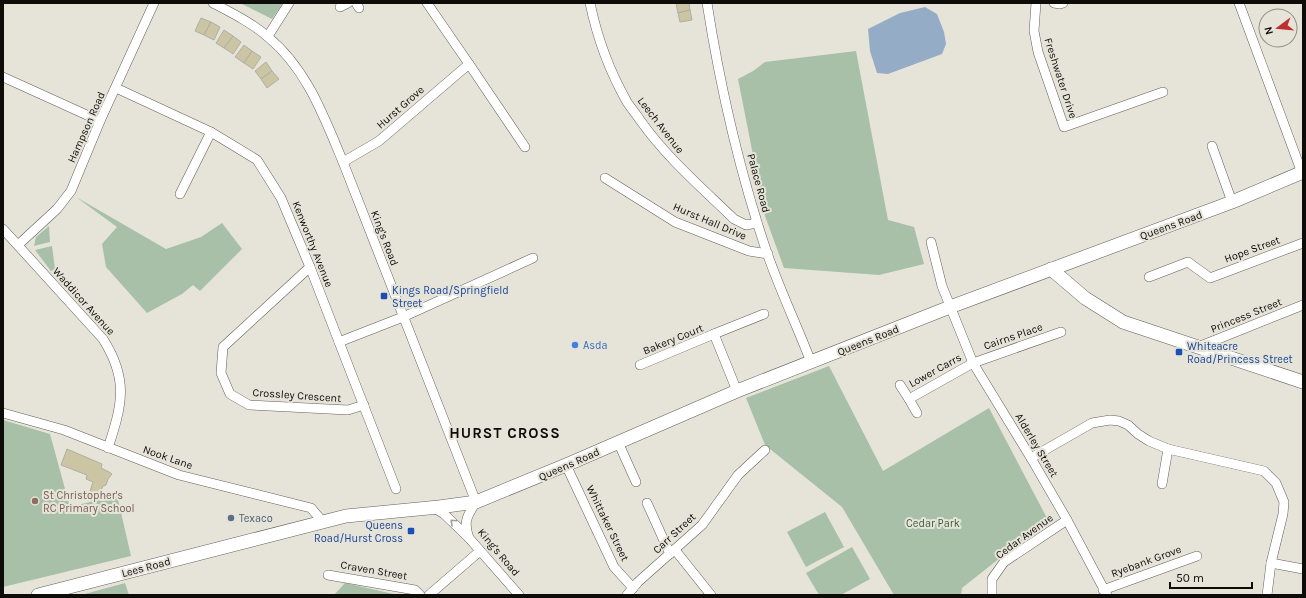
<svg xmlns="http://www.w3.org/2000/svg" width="1306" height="598" viewBox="0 0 1306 598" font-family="Karla,sans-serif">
	<rect width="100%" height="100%" fill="#e6e4d9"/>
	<g fill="#a8c0a8">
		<path d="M 240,3 L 283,3 L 272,19 Z"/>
		<path d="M 856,51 L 888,220 L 914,227 L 924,264 L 879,275 L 784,268 L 765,216 L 738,79 L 753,71 L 765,62 Z"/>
		<path d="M 76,197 L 166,249 L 201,237 L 222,223 L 242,249 L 200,291 L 193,285 L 182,294 L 147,313 L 106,267 L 102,244 L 117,227 Z"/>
		<path d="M 49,226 L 50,242 L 34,246 L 36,237 Z"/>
		<path d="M 52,246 L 55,269 L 51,271 L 35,250 Z"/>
		<path d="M 829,366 L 883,471 L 989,408 L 1048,520 L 962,588 L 961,595 L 894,595 L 842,507 L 765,445 L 746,398 Z"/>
		<path d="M 3,420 L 50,434 L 70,507 L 117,495 L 131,556 L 3,587 Z"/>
		<path d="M 825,512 L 844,547 L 806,567 L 787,532 Z"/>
		<path d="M 852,547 L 870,579 L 841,595 L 819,595 L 806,573 Z"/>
		<path d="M 125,583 L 129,595 L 81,595 Z"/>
		<path d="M 345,583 L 398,595 L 334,595 Z"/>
	</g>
	<path fill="#95acc7" d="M 925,7 L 937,14 L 944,32 L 946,44 L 942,54 L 888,74 L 877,73 L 870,51 L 868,29 L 900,13 Z"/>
	<g fill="#ccc5a3" stroke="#b0aea4">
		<path d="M 676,3 L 689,3 L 690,10 L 678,13 Z"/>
		<path d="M 690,10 L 692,20 L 680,22 L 678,13 Z"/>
		<path d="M 201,18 L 211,22 L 204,35 L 195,31 Z"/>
		<path d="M 211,22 L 220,27 L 214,40 L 204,35 Z"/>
		<path d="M 224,30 L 233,36 L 224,48 L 216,43 Z"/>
		<path d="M 233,36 L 241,42 L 233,54 L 224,48 Z"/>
		<path d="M 244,45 L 252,51 L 244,63 L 235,57 Z"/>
		<path d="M 252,51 L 261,57 L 253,69 L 244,63 Z"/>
		<path d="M 266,62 L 272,71 L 261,79 L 255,71 Z"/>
		<path d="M 272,71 L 279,79 L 267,88 L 261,79 Z"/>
		<path d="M 67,449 L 102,464 L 101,468 L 109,472 L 112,474 L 108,479 L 106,485 L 103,486 L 99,495 L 90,491 L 93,482 L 86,479 L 87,475 L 61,465 Z"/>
	</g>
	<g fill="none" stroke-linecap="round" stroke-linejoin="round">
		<g stroke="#626057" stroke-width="10">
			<g id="minor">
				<path d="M 213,3 C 232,13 252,23 268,37 C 307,69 324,117 343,162 L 476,502 C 467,516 463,522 469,538 L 519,595"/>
				<path d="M 356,3 L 359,8"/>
				<path d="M 427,3 L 469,64"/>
				<path d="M 590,3 C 597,37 610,72 627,102 C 631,108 636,114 640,120 C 666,157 701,187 734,219 L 746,225 L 757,223"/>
				<path d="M 707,3 C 720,86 740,173 767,253 C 780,290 797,326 811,362"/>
				<path d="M 1036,3 L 1034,31 L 1038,52 L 1064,127 L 1163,92"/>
				<path d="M 1054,3 L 1060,4 L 1063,3"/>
				<path d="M 1239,3 L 1302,173"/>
				<path d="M 340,7 L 348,3"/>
				<path d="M 268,36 L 289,3"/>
				<path d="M 3,77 L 100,121"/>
				<path d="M 116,88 L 211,132 L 257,160 L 281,198 L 310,267 L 396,489"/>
				<path d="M 1212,146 L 1232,202"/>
				<path d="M 343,162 L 379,141 L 469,64 L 525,147"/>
				<path d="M 605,178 L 675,222 L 749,251 L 768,254"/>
				<path d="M 180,194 L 211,132"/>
				<path d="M 3,229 L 103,339 C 129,380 122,405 108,448"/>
				<path d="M 931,242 L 942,286 L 973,363 L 1031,458 L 1067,520 L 1107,595"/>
				<path d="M 18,245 L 57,209 L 71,191 L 100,121 L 154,3"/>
				<path d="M 310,267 L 223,347 L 221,373 L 230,394 L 249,405 L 348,410 L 364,405"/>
				<path d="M 1149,277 L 1188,262 L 1210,278 L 1303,243"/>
				<path d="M 339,342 L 403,317 L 533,258"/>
				<path d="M 1198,347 L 1303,305"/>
				<path d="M 640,365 L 714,334"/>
				<path d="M 900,385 L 909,399"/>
				<path d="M 737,391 L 714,334 L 764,314"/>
				<path d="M 3,413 L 64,430 L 179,475 L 311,508 L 322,521"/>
				<path d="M 917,413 L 909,399 L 973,363 L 1061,332"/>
				<path d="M 618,442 L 636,482"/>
				<path d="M 1168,449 L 1264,471 L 1276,483 L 1284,502 L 1283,514 L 1271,563 L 1267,595"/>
				<path d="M 1031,458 L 1092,423 L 1110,420 L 1119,421 L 1128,425 L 1138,434 L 1149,441 L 1168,449 L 1162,484"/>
				<path d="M 566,465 L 614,567 L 633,588"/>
				<path d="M 647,503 L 670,554"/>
				<path d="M 434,508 L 444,514 L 468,537"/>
				<path d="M 675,550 L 711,595"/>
				<path d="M 1271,563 L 1303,569"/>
				<path d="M 328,575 L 415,590 L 420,595"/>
				<path d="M 1103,590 L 1197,556"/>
				<path d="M 429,595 L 480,551"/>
				<path d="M 627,595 L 638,582 L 702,525 L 738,475 L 765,450"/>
				<path d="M 992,595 L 992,579 L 1004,562 L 1067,520"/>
			</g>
		</g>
		<g stroke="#626057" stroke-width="14">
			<g id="secondary">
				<path d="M 1051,269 L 1085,298 L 1123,322 L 1303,382"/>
				<path d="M 38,595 L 346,516 L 439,507 L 476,502 L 566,465 L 737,391 L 950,307 L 1232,202 L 1303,172"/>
			</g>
		</g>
		<use href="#minor" stroke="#fff" stroke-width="9"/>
		<use href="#secondary" stroke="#fff" stroke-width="13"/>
	</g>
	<defs><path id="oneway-chevron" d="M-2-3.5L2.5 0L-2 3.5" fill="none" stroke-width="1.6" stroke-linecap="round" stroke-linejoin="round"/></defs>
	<use stroke="#9e9e9d" href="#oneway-chevron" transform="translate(453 522) rotate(-137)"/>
	<g fill="#1a4fb4" stroke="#e6e4d9" stroke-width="1.5">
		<rect x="380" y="292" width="8" height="8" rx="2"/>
		<rect x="1175" y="348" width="8" height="8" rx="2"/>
		<rect x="407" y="527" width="8" height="8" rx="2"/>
	</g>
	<circle fill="#3f7fe0" stroke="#e6e4d9" stroke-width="1.5" cx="575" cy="345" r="4"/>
	<circle fill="#8d6e63" stroke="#e6e4d9" stroke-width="1.5" cx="35" cy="501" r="4"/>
	<circle fill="#5c6f8a" stroke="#e6e4d9" stroke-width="1.5" cx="231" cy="518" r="4"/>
	<g text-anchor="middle" stroke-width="4" stroke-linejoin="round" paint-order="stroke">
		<g font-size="11" fill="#0d0c09" stroke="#e6e4d9">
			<text transform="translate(1061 78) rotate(72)" y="4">Freshwater Drive</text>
			<text transform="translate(400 107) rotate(-41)" y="4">Hurst Grove</text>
			<text transform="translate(661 125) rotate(52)" y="4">Leech Avenue</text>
			<text transform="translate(86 127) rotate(-66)" y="4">Hampson Road</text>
			<text transform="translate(759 183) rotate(75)" y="4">Palace Road</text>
			<text transform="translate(710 221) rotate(23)" y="4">Hurst Hall Drive</text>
			<text transform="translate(1171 225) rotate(-20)" y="4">Queens Road</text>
			<text transform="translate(385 238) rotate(69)" y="4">King's Road</text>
			<text transform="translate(313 244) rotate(68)" y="4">Kenworthy Avenue</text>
			<text transform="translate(1252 249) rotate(-20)" y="4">Hope Street</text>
			<text transform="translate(84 301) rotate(48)" y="4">Waddicor Avenue</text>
			<text transform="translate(1246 315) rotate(-22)" y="4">Princess Street</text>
			<text transform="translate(1013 336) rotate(-19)" y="4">Cairns Place</text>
			<text transform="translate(673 339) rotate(-22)" y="4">Bakery Court</text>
			<text transform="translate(868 340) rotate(-22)" y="4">Queens Road</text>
			<text transform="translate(935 370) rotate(-29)" y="4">Lower Carrs</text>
			<text transform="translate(297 395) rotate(4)" y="4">Crossley Crescent</text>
			<text transform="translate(1037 445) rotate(59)" y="4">Alderley Street</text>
			<text transform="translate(168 457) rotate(19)" y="4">Nook Lane</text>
			<text transform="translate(569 464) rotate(-24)" y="4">Queens Road</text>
			<text transform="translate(608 523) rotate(64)" y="4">Whittaker Street</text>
			<text transform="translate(674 533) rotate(-43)" y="4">Carr Street</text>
			<text transform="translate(1024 536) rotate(-36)" y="4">Cedar Avenue</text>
			<text transform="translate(499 552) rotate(50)" y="4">King's Road</text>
			<text transform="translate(1146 561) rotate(-20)" y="4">Ryebank Grove</text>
			<text transform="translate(146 567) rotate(-15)" y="4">Lees Road</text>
			<text transform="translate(374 570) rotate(10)" y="4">Craven Street</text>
		</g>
		<g font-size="11" fill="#164399" stroke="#e6e4d9" text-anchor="start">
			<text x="392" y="294">Kings Road/Springfield<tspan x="392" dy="13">Street</tspan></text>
			<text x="1187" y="350">Whiteacre<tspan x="1187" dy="13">Road/Princess Street</tspan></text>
			<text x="403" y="529" text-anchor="end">Queens<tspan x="403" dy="13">Road/Hurst Cross</tspan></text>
		</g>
		<g font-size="11" fill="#366cbe" stroke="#e6e4d9" text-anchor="start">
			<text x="583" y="349">Asda</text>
		</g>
		<g font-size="11" fill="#785e54" stroke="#e6e4d9" text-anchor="start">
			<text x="43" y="499">St Christopher's<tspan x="43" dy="13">RC Primary School</tspan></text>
		</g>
		<g font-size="11" fill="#4e5e75" stroke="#e6e4d9" text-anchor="start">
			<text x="239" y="522">Texaco</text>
		</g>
		<g font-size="11" fill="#355d37" stroke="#e6e4d9">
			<text x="933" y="527">Cedar Park</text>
		</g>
		<g font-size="15" font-weight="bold" letter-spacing="1" fill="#0d0c09" stroke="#e6e4d9">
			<text x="505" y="438">HURST CROSS</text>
		</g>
	</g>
	<rect width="1306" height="598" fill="none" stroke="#0d0c09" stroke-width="8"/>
	<g transform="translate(1278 28) rotate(254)"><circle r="19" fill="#e6e4d9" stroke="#8f8e86"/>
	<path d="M0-3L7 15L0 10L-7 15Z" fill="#be2f30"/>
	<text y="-6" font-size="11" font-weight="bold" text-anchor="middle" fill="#0d0c09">N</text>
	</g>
	<path d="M1170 582v6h82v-6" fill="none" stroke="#0d0c09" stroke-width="2"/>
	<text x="1176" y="582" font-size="12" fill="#0d0c09" stroke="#e6e4d9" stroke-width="3" paint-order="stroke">50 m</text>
</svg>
